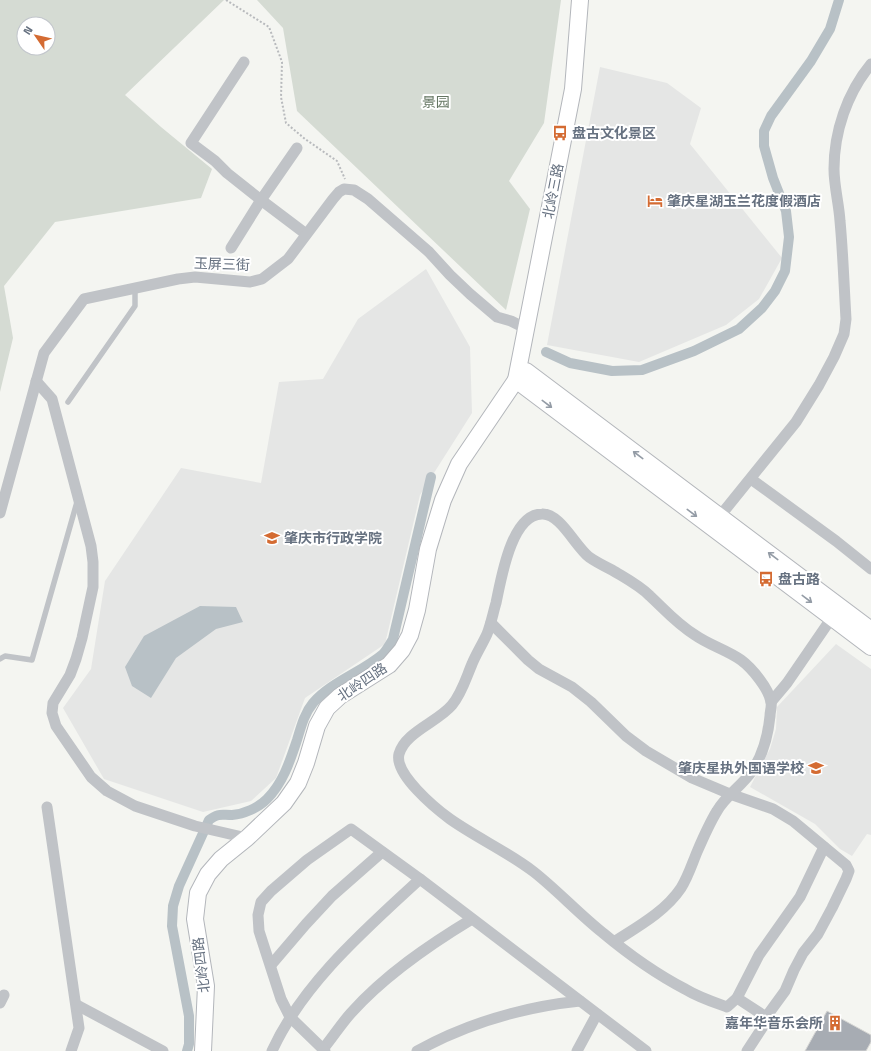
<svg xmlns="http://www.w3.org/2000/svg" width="871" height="1051" viewBox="0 0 871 1051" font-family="'Titillium Web','Noto Sans SC',sans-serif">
	<rect width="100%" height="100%" fill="#f4f5f1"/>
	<g fill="#e5e6e5">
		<path d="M 600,67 L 667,83 L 701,108 L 690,144 L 782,258 L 759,299 L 726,325 L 639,362 L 547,345 Z"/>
		<path d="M 426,269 L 470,347 L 472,413 L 420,495 L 385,644 L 305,698 L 276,778 L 251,801 L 203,812 L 104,779 L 63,708 L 91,669 L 105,581 L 181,468 L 261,483 L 279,382 L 323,379 L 358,319 Z"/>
		<path d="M 836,644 L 871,669 L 871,835 L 867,834 L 852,856 L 840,849 L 815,824 L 750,787 L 770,749 L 776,729 L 777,707 Z"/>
	</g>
	<g fill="#d5dbd3" fill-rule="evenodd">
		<path d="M 0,0 L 224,0 L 125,95 L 161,127 L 212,169 L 201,198 L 55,222 L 4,286 L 13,338 L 0,392 ZM 24,24 L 48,24 L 48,48 L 24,48 Z"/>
		<path d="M 257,0 L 561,0 L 544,123 L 509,181 L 530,209 L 506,310 L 297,111 L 283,28 Z"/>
	</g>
	<path fill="#b8c1c6" d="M 200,606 L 236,607 L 243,622 L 216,629 L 176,658 L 151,698 L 132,686 L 125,667 L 144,636 Z"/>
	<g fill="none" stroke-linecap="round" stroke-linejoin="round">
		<g stroke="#b8c1c6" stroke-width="10">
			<path d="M 546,352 L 570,363 L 612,371 L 642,370 L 694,351 L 739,329 L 762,308 L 775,291 L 785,271 L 789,237 L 786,211 L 773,178 L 764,146 L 764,131 L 771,116 L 811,61 L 830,29 L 839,0"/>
			<path d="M 187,1051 L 189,1044 L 189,1016 L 172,926 L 173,906 L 179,886 L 209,820 C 219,813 220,815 232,815 C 244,814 258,808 267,799 C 283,783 290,761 297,740 C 301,727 304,714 313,703 C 331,682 362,672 383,654 C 387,650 390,644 393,639 L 431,477"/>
		</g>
	</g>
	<path fill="#a7acb3" stroke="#d6d6d4" d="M 827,1011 L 871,1035 L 871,1042 L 866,1051 L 805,1051 Z"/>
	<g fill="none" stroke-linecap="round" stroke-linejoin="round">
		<g stroke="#b3b6bb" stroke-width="18">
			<g id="secondary">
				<path d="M 580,0 L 573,89 L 516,380 L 871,647"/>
				<path d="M 526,371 L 871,630"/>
				<path d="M 203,1051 L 206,986 L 195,919 L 198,893 L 208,874 L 221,859 L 247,838 L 284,803 L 298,783 L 306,763 L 317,726 L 327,708 L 340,696 L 389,665 L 402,650 L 410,635 L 417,610 L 428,549 L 443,500 L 459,464 L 516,380 L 523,374"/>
			</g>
		</g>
		<path stroke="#b8babd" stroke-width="2" stroke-dasharray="2 2" stroke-linecap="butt" d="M 226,0 L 269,27 L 282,62 L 281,97 L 286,123 L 305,139 L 337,161 L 345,179"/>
		<g stroke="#c0c3c7" stroke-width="5.5">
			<path d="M 68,402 L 135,306 L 135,288"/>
			<path d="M 0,659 L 5,656 L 32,660 L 77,502"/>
		</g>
		<g stroke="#c0c3c7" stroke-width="11">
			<path d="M 244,62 L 191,143 L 215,161 L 227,173 L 261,200 L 306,234"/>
			<path d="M 231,248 L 261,200 L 297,148"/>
			<path d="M 36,381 L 52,399 L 91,546 L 93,562 L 93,587 L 82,638 L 76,659 L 70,675 L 53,703 L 52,713 L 56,726 L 91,777 L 107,791 L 135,806 L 195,826 L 247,838"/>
			<path d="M 751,479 L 836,541 L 871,569"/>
			<path d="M 0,513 L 44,353 L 84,299 L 178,279 L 195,277 L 250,282 L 262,279 L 288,259 L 333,199 L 339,192 L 344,189 L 354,190 L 368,199 L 429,252 L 450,275 L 470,294 L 497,317 L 511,321 L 525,328"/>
			<path d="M 720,516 L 796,422 L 819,385 L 834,357 L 844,334 L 846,319 C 844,286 843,253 840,221 C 839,204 834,186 834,169 C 834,132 847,93 871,64"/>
			<path d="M 491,623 L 528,660 L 539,669 L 572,687 L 591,702 L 626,736 L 646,751 L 692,778 L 730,794 L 773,809 L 793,821 L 846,865 L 849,871 L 846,879 L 832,908 L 818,934 L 803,953 L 794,970 L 785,991 L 766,1017 L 737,998"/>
			<path d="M 771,702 L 787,683 L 835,613"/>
			<path d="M 47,807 L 79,1028 L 71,1051"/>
			<path d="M 614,942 C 637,927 665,912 681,888 C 688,877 692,864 697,852 C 703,838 709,824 717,811 C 726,795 742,786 752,771 C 763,755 768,736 770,716 C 770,711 772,707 771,702 C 769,689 752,668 741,660 C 727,650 709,645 695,635 C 677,624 665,610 650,596 C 639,585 625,578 612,570 C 604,566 596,562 589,557 C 575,546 560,513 542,514 C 511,514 501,580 496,603 C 493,613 491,624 487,634 C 482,645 476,654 472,664 C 466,678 462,693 452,705 C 438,722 405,732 399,754 C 394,774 435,808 450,819 C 477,838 508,852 534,872 C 558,891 579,914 603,933 C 627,953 658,975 685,989 C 698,997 713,1002 727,1007 L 737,998 L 759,955 L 800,897 L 824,847"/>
			<path d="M 271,965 L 306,924 L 332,896 L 382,852"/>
			<path d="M 0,1003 L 4,995"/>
			<path d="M 77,1005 L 163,1051"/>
			<path d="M 323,1049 C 333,1037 341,1024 351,1013 C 385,975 429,945 472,919"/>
			<path d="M 272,1051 C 303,983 366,929 420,879"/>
			<path d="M 325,1051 L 290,1017 L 281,999 L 259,931 L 258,915 L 261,902 L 271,891 L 307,860 L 351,829 L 420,879 L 646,1051"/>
			<path d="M 417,1051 C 468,1023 523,1007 580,1001"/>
			<path d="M 577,1051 L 597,1014"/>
			<path d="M 747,1051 L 764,1025 L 766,1017"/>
		</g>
		<use href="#secondary" stroke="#fff" stroke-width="16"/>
	</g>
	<defs><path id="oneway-shaft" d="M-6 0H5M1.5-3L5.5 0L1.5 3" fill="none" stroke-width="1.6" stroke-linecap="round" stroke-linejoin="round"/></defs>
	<g stroke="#949ca6">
		<use href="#oneway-shaft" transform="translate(547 404) rotate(37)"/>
		<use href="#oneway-shaft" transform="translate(638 455) rotate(-143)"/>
		<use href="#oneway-shaft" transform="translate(692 513) rotate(37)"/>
		<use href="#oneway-shaft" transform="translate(773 556) rotate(-143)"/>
		<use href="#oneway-shaft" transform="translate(807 599) rotate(37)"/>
	</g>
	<defs>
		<g id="bus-bare" transform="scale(1.2)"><path d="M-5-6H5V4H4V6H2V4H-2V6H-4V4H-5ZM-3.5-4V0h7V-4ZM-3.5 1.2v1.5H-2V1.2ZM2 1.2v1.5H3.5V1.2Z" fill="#d46b32" stroke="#fff" stroke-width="2.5" paint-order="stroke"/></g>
		<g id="hotel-bare" transform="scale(1.2)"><path d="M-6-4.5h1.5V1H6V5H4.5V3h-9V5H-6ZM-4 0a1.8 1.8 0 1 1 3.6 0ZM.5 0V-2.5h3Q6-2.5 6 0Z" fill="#d46b32" stroke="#fff" stroke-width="2.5" paint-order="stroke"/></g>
		<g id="university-bare" transform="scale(1.2)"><path d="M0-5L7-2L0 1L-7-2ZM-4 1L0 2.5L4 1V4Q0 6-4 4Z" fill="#d46b32" stroke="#fff" stroke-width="2.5" paint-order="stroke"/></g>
		<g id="school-bare" transform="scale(1.2)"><path d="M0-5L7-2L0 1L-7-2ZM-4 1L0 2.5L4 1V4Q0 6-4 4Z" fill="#d46b32" stroke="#fff" stroke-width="2.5" paint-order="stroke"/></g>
		<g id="building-bare" transform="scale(1.2)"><path d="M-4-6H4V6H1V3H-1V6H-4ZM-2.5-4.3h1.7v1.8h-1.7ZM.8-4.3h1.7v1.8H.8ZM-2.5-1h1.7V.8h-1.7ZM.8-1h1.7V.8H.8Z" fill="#d46b32" stroke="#fff" stroke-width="2.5" paint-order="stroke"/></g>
	</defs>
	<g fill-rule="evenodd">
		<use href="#bus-bare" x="560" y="133"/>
		<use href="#hotel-bare" x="655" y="201"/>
		<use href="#university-bare" x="272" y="538"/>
		<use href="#bus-bare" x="766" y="579"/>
		<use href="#school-bare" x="816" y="768"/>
		<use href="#building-bare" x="835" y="1023"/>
	</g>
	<g text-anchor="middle" stroke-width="4" stroke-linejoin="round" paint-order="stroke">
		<g font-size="14" fill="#667764" stroke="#fff">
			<text x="436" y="107">景园</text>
		</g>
		<g font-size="14" font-weight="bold" fill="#667180" stroke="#fff" text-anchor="start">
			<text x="572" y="138">盘古文化景区</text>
			<text x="667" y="206">肇庆星湖玉兰花度假酒店</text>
			<text x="284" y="543">肇庆市行政学院</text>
			<text x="778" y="584">盘古路</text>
			<text x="804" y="773" text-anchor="end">肇庆星执外国语学校</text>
			<text x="823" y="1028" text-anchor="end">嘉年华音乐会所</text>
		</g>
		<g font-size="14" fill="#667180" stroke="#fff">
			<text transform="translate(553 191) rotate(-79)" y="5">北岭三路</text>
			<text transform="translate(222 264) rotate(2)" y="5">玉屏三街</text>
			<text transform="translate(362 682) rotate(-34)" y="5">北岭四路</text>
			<text transform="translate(201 965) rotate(-97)" y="5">北岭四路</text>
		</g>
	</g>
	<g transform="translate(36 36) rotate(304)"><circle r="19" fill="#ffffff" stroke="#c2c6cc"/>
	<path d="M0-3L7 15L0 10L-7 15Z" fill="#d46b32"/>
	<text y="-6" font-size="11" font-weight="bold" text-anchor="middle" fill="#667180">N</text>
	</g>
</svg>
